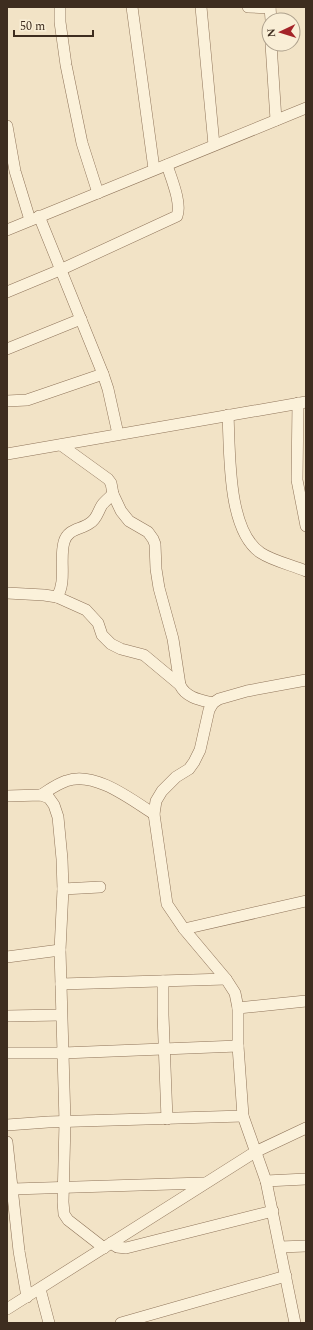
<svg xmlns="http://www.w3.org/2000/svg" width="313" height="1330" viewBox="0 0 313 1330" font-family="Spectral,serif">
	<rect width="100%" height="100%" fill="#f2e3c6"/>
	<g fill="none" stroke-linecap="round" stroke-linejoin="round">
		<g stroke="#8f745a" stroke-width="12">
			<g id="minor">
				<path d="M 60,7 L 60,22 L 66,65 L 82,143 L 98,193"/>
				<path d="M 132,7 L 154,169"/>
				<path d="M 201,7 L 214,145"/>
				<path d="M 248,7 L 270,8"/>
				<path d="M 270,7 L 271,20"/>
				<path d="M 271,44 L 276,120"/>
				<path d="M 7,126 L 15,171 L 30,220"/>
				<path d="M 39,216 L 103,374 L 108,389 L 118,434"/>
				<path d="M 7,230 L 306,108"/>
				<path d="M 7,292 L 60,270 L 177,216 C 182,203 171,178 167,165"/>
				<path d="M 7,349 L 81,319"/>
				<path d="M 7,401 L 27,400 L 103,374"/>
				<path d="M 298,403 L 297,480 L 306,526"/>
				<path d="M 228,415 C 230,452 227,531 261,553 C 273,561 292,565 306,571"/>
				<path d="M 61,445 L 108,479 L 111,483 L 113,494 L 121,511 L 129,521 L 148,532 L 153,539 L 155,544 L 156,569 L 159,588 L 173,639 L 180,685 C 186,698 201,700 213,703"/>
				<path d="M 7,454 L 306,402"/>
				<path d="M 7,593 L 44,595 L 57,597 L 86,610 L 98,623 L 102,635 L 111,644 L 121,649 L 144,655 L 180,685"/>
				<path d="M 57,597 C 67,581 59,560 64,542 C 68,528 81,530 90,523 C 97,519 98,511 102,505 C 105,501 109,498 113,494"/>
				<path d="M 41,795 C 49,790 57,784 66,781 C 94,770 132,800 154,814"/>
				<path d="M 7,796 L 41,795 L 49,798 L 54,805 L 58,817 L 62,859 L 63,889 L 60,950 L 65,1122 L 63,1202 L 64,1214 L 68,1220 L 104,1248"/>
				<path d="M 63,889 L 100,887"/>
				<path d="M 184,929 L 306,901"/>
				<path d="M 7,957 L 60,950"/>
				<path d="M 163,981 L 163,1015 L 167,1119"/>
				<path d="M 61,984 L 226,979"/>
				<path d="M 238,1008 L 306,1001"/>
				<path d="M 7,1016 L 61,1015"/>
				<path d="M 7,1053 L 63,1053 L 238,1046"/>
				<path d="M 7,1125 L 48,1122 L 243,1116"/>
				<path d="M 7,1142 L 19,1251 L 27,1297"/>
				<path d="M 266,1181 L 306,1179"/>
				<path d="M 13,1189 L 203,1183"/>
				<path d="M 111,1243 L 117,1247 L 126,1248 L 273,1211"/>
				<path d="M 280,1247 L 306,1246"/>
				<path d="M 40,1289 L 49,1323"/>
				<path d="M 7,1309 L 255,1152 L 306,1128"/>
				<path d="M 121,1323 L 286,1276"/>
				<path d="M 295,1323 L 266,1181 L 243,1116 L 238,1046 L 238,1008 L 235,993 L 226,979 L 184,929 L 167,904 L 154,814 L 156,801 L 162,791 L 176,777 L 189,769 L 194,762 L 200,750 L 209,710 L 213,703 L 219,699 L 247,691 L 306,680"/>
			</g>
		</g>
		<use href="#minor" stroke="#fbf1da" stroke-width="11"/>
	</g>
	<rect width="313" height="1330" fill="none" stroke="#3e2d1f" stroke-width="16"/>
	<g transform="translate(281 32) rotate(266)"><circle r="19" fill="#f9eed6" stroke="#aea18d"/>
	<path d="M0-3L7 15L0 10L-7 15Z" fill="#a42429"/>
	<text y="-6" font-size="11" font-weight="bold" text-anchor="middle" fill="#3e2d1f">N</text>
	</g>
	<path d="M14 30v6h79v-6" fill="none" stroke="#3e2d1f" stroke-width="2"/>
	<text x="20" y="30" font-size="12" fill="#3e2d1f" stroke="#f9eed6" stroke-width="3" paint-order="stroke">50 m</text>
</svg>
